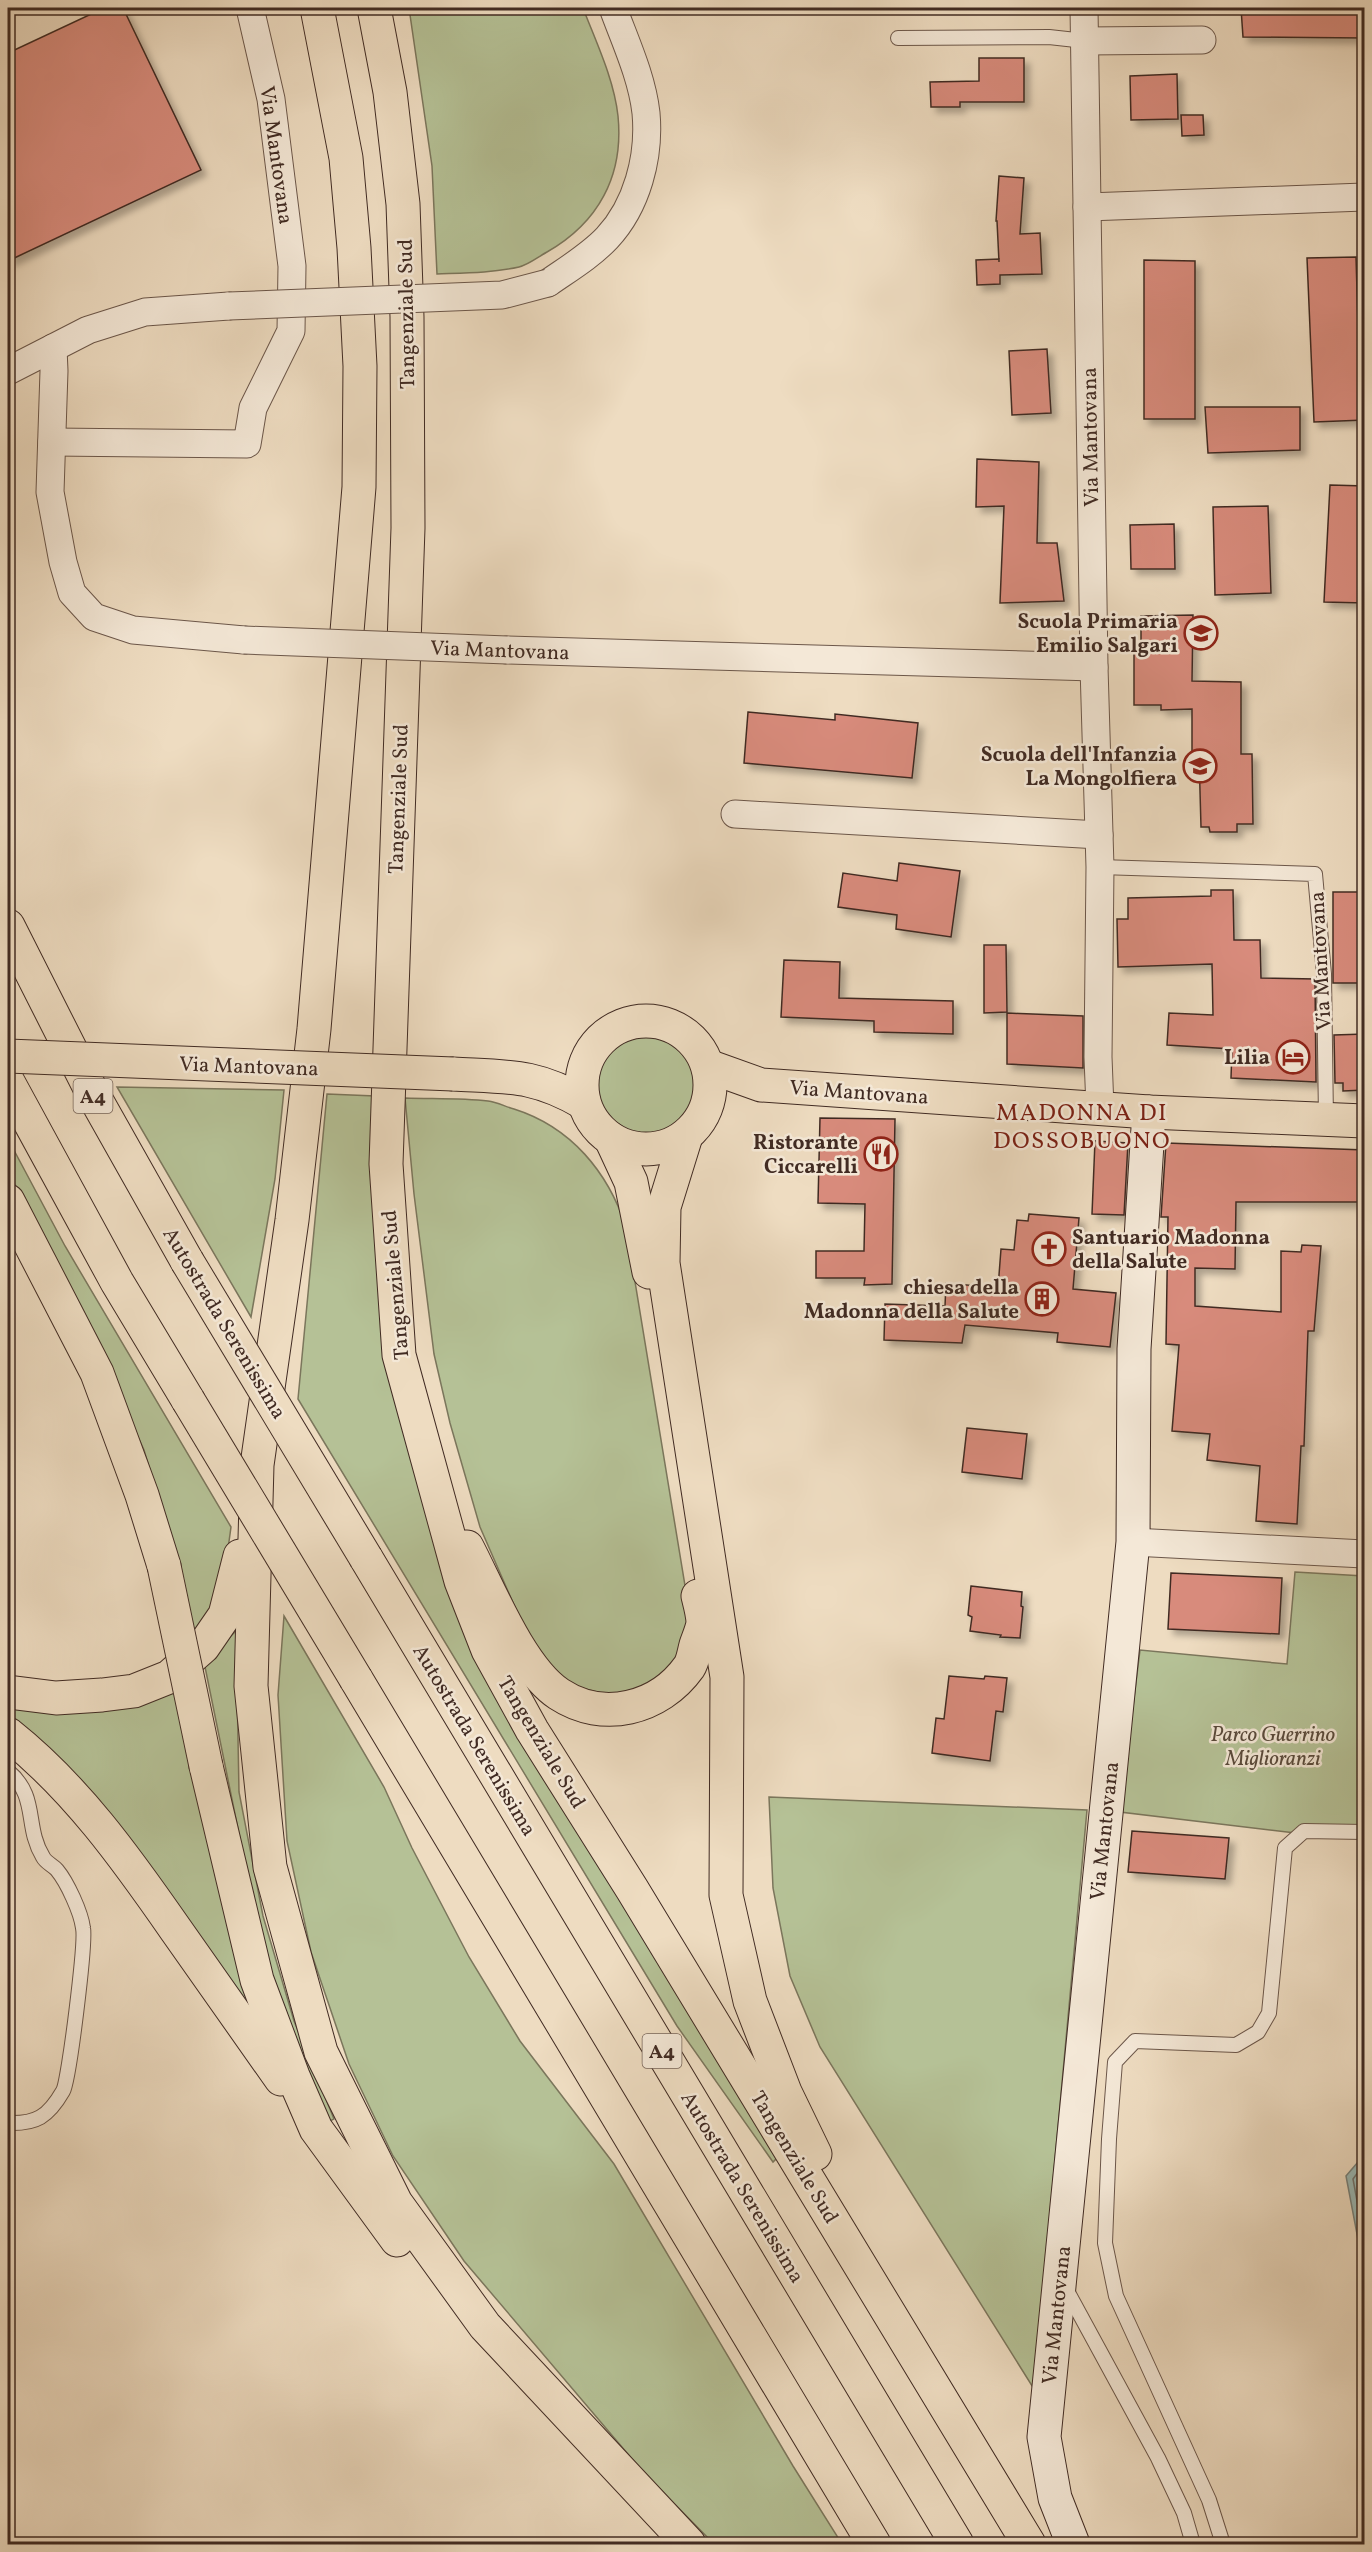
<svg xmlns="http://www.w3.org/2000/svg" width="1372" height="2552" viewBox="0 0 1372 2552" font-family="Vollkorn,serif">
	<defs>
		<filter id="shadow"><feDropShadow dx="5.5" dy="5.5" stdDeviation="3" flood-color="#0004"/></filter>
	</defs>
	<rect width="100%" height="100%" fill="#eedcc1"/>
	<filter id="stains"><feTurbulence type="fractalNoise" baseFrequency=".00333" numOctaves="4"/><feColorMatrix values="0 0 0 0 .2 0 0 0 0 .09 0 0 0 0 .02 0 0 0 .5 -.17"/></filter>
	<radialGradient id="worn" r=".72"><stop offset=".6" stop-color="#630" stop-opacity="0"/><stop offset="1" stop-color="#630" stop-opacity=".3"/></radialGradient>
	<g fill="#b5c196" stroke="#7b765c" stroke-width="1.5">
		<path d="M 409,8 L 583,8 C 596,42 614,79 618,116 C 624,176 598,223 547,252 C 538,257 528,265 519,267 C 492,273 464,273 437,274 L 432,166 Z"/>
		<circle cx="646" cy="1085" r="52"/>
		<path d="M 117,1087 L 284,1090 L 275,1179 L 251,1317 Z"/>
		<path d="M 327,1094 L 375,1096 L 434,1534 L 777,2158 L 773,2162 L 677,2026 L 298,1399 Z"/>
		<path d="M 405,1098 C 432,1099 461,1098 488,1101 C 497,1102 506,1107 514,1109 C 571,1127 608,1172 626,1227 L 690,1616 L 684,1645 L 665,1674 L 635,1692 L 612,1696 L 582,1688 L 561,1680 L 543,1663 L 521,1621 L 480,1527 L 450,1423 L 434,1354 L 414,1194 Z"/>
		<path d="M 8,1139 L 65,1246 L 231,1527 C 227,1559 220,1608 194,1631 L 171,1540 L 144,1450 L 90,1333 L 8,1171 Z"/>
		<path d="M 1295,1572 L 1364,1576 L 1364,1834 L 1304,1834 L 1120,1812 L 1140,1650 L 1287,1664 Z"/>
		<path d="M 284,1616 L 384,1787 L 412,1848 L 469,1957 L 520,2041 L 614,2164 L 793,2466 L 842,2544 L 714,2544 L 644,2473 L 464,2261 L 393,2156 L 349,2064 L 311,1952 L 287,1841 L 278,1695 Z"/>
		<path d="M 236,1631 L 239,1792 L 263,1916 L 294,2021 L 334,2119 L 328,2122 L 286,2024 L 256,1917 L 204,1662 Z"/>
		<path d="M 177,1687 L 263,2028 L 8,1718 L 8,1707 Z"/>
		<path d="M 769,1797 L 1087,1810 L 1034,2389 L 820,2047 L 790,1976 L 773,1888 Z"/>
	</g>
	<path fill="#9abab7" stroke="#76817c" stroke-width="1.5" d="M 1364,2155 L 1364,2271 L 1346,2176 Z"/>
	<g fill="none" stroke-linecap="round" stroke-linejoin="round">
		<path stroke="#6e726d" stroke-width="1.5" d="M 1364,2164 L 1353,2179 L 1364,2239"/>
	</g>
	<g fill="#d88b7c" stroke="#412b23" stroke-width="1.5" filter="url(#shadow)">
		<path d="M 104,8 L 123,8 L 201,170 L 8,261 L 8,53 Z"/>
		<path d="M 1241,8 L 1365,8 L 1365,38 L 1243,37 Z"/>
		<path d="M 979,58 L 1024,58 L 1024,102 L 960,102 L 960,107 L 931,107 L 930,82 L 979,81 Z"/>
		<path d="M 1177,74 L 1178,119 L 1131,120 L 1130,76 Z"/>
		<path d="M 1181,115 L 1203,115 L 1204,135 L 1182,136 Z"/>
		<path d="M 999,176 L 1024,178 L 1020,234 L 1040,233 L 1042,274 L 1000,275 L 1000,284 L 977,285 L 976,260 L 999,259 L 999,262 L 997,221 L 996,221 Z"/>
		<path d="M 1356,257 L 1358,325 L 1365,326 L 1365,420 L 1314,422 L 1307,258 Z"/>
		<path d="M 1144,260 L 1195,261 L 1195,419 L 1144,419 Z"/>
		<path d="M 1047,349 L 1051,413 L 1012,415 L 1009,351 Z"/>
		<path d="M 1205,407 L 1300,407 L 1300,450 L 1208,453 Z"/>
		<path d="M 977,459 L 1039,462 L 1037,543 L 1057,543 L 1064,601 L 1000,603 L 1004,506 L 976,507 Z"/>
		<path d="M 1330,485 L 1365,486 L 1365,603 L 1324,602 Z"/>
		<path d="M 1268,506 L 1271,593 L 1215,595 L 1213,507 Z"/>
		<path d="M 1174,524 L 1175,569 L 1131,569 L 1130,525 Z"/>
		<path d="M 1193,615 L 1192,681 L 1241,682 L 1241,754 L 1252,754 L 1253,824 L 1237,824 L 1237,832 L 1210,832 L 1209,827 L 1201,827 L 1199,755 L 1192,755 L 1192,709 L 1161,710 L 1161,705 L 1134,705 L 1134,644 L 1141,644 L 1141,616 Z"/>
		<path d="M 748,712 L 835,720 L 835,714 L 918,723 L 912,778 L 744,763 Z"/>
		<path d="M 899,863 L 960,871 L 951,937 L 896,929 L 897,915 L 838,907 L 843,873 L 897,881 Z"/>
		<path d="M 1211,890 L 1233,890 L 1234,940 L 1260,940 L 1261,978 L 1315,979 L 1316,1082 L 1231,1078 L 1232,1049 L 1167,1045 L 1169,1013 L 1213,1015 L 1212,964 L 1118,967 L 1117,919 L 1128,919 L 1128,898 L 1211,896 Z"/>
		<rect x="1333" y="892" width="32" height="91"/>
		<path d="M 984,945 L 1006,945 L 1007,1012 L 984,1013 Z"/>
		<path d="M 784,960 L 840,962 L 839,998 L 953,1001 L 953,1034 L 874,1032 L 874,1021 L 781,1017 Z"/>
		<path d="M 1007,1013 L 1083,1016 L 1083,1068 L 1007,1064 Z"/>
		<path d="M 1365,1034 L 1365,1090 L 1343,1091 L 1343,1083 L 1335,1083 L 1334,1035 Z"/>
		<path d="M 820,1118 L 895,1119 L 892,1284 L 864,1285 L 865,1278 L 816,1278 L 816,1251 L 864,1251 L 865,1204 L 818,1203 Z"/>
		<path d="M 1095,1141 L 1128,1143 L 1124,1215 L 1092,1214 Z"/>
		<path d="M 1166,1143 L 1365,1150 L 1365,1202 L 1236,1202 L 1235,1269 L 1195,1268 L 1195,1306 L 1281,1312 L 1281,1251 L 1301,1252 L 1302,1245 L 1321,1246 L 1314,1331 L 1308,1331 L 1304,1446 L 1301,1446 L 1297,1524 L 1256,1521 L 1260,1466 L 1207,1460 L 1210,1434 L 1172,1431 L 1179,1345 L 1166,1344 L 1168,1217 L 1161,1217 Z"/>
		<path d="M 1029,1214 L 1079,1218 L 1073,1289 L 1116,1293 L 1110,1347 L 1057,1342 L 1058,1333 L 965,1325 L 962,1343 L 884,1340 L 885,1304 L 945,1306 L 946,1283 L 998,1288 L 1001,1249 L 1014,1250 L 1017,1220 L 1028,1221 Z"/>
		<path d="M 967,1428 L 1027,1434 L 1022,1479 L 962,1472 Z"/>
		<path d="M 1171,1573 L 1282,1578 L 1279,1634 L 1168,1629 Z"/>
		<path d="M 971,1586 L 1022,1592 L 1021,1606 L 1023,1607 L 1020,1638 L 1000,1637 L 1001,1635 L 970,1631 L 972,1617 L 968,1615 Z"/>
		<path d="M 949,1676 L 984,1679 L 985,1676 L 1007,1678 L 1003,1712 L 996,1711 L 990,1761 L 932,1753 L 936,1718 L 944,1719 Z"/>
		<path d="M 1132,1831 L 1229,1838 L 1225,1879 L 1128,1872 Z"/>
	</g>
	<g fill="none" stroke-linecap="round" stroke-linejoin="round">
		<g stroke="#6c574a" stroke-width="16">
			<g id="lane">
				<path d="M 898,38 L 1049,37 L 1085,41"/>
				<path d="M 1100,867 L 1315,874 L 1324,974 L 1326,1119"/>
				<path d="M 8,1771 C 39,1797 24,1826 43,1857 C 46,1863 53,1865 57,1870 C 67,1882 81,1912 83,1928 C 86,1942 69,2081 63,2091 C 48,2117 36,2124 8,2123"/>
				<path d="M 1066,2289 L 1158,2458 L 1184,2513 L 1193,2544"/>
				<path d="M 1223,2544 L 1209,2500 L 1116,2296 L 1105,2243 L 1109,2139 L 1115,2062 L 1135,2041 L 1236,2045 L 1258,2032 L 1269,2013 L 1285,1848 L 1304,1831 L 1364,1832"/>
			</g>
		</g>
		<g stroke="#6c574a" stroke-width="29">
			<g id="street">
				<path d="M 1084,8 L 1094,667 L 1100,867 L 1098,1057 L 1100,1108"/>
				<path d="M 1085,41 L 1202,40"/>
				<path d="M 1087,207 L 1364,197"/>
				<path d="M 548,283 C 568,269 590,256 607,238 C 637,206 650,157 646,113 C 642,77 625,41 613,8"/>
				<path d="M 53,348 L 54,371 L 50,492 L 63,562 L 72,593 L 94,617 L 133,630 L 244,640"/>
				<path d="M 8,371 L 88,330 L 145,312 L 229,306"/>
				<path d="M 52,442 L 247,444 L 253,408 L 291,331 L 292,266 L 271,99 L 250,8"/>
				<path d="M 507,650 L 1094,667"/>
				<path d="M 735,814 L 1099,835"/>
				<path d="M 1133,1542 L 1364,1554"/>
			</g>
		</g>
		<g stroke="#412b23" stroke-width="35">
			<path id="secondary" d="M 1073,2544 L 1055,2498 L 1044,2437 L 1133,1542 L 1134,1349 L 1149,1112"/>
		</g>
		<g stroke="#412b23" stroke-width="35">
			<g id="primary">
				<circle cx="646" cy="1085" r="64"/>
				<path d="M 708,1066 L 761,1085 L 1149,1112 L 1364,1121"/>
				<path d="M 453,1074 C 508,1077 535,1074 584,1103"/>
			</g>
		</g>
		<g stroke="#412b23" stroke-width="35">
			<g id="highway">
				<path d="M 317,8 L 346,158 L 354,248 L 360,366 L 359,487 L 314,1029 L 292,1220 L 257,1465 L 251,1686 L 270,1867 L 321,2052 L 396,2203 L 485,2326 L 689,2544"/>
				<path d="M 374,8 L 390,92 L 403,204 L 407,317 L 408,528 L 386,1164 L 399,1355 L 461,1581 L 488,1650 L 532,1730 L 632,1889 L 1029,2544"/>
				<path d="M 8,926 L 94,1096 L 187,1261"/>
				<path d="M 8,1082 L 117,1282 L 188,1400"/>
				<path d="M 686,1136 L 664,1207 L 663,1263 L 727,1677 L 726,1895 L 750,2001 L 785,2092 L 815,2154"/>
				<path d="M 611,1139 L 631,1182 L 649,1272"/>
				<path d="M 8,1201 L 97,1373 L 142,1495 L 164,1566"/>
				<path d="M 467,1547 C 489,1589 520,1668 559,1694 C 603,1723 659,1709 689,1667 C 693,1661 694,1652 696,1645 C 698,1639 702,1630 703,1623 C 703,1615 700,1604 698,1596"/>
				<path d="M 366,1558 L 957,2544"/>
				<path d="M 356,1679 L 874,2544"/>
				<path d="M 8,1692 L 56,1698 L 102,1695 L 134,1691 L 169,1677 L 203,1647 L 225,1615 L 240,1556"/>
				<path d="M 8,1734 C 76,1788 126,1858 176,1930 C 211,1979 246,2029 281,2079"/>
				<path d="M 206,1766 L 257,1980 L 293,2076 L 316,2129 L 397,2240"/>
			</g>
		</g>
		<use href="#lane" stroke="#f4e8d7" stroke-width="14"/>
		<use href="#street" stroke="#f4e8d7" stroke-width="27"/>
		<use href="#secondary" stroke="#f4e8d7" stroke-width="33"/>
		<use href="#primary" stroke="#eedcc1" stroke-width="33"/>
		<use href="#highway" stroke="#eedcc1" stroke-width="33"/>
		<g stroke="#6c574a" stroke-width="29" stroke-linecap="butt">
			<g id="street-bridge">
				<path d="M 229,306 L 502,295 L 548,283"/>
				<path d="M 244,640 L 507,650"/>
			</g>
		</g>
		<g stroke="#412b23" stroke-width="35" stroke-linecap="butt">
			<path id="primary-bridge" d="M 8,1056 L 453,1074"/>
		</g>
		<g stroke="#412b23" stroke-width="35" stroke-linecap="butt">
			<g id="highway-bridge">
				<path d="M 187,1261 L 366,1558"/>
				<path d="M 188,1400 L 356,1679"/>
				<path d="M 164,1566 L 206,1766"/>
			</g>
		</g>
		<use href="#street-bridge" stroke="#f4e8d7" stroke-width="27"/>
		<use href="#primary-bridge" stroke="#eedcc1" stroke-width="33"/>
		<use href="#highway-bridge" stroke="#eedcc1" stroke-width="33"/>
	</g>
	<defs>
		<g id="school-ring" transform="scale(1.725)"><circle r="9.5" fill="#f4e8d7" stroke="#8f2418" stroke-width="1.5"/><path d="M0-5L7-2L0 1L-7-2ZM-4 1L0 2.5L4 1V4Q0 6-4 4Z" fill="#8f2418"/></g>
		<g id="hotel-ring" transform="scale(1.725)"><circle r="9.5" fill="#f4e8d7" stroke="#8f2418" stroke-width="1.5"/><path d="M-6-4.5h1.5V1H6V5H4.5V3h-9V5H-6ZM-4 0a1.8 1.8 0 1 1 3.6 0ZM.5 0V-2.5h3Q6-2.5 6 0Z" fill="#8f2418"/></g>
		<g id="restaurant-ring" transform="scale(1.725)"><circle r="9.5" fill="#f4e8d7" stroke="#8f2418" stroke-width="1.5"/><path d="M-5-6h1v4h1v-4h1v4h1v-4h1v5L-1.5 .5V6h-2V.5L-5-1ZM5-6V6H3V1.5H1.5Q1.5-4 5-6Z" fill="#8f2418"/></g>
		<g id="church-ring" transform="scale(1.725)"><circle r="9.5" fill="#f4e8d7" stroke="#8f2418" stroke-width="1.5"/><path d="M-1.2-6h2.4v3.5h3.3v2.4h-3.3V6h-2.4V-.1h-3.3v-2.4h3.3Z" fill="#8f2418"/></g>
		<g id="building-ring" transform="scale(1.725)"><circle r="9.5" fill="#f4e8d7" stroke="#8f2418" stroke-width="1.5"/><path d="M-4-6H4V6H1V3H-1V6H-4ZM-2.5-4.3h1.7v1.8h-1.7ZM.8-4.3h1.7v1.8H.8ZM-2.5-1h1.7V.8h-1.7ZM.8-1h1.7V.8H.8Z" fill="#8f2418"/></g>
	</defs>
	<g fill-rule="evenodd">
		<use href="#school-ring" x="1201" y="633"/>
		<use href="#school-ring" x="1200" y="766"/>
		<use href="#hotel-ring" x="1293" y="1057"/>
		<use href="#restaurant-ring" x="881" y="1154"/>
		<use href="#church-ring" x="1049" y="1249"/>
		<use href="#building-ring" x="1042" y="1299"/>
	</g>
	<g text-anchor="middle" stroke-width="5" stroke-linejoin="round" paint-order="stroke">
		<g fill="#f4e8d7" stroke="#776459" stroke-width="1.5">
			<rect x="73.5" y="1079" width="39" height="34" rx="4.5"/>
			<rect x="642.5" y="2034" width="39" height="34" rx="4.5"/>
		</g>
		<g font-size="20" font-weight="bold" fill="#412b23">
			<text x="93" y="1103">A4</text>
			<text x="662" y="2058">A4</text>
		</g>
		<g font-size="21" fill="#412b23" stroke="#f4e8d7">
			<text transform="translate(277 155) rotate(82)" y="7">Via Mantovana</text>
			<text transform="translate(406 314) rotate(-91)" y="7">Tangenziale Sud</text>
			<text transform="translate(1090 437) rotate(-91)" y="7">Via Mantovana</text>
			<text transform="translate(500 650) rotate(2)" y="7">Via Mantovana</text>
			<text transform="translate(398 799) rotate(-88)" y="7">Tangenziale Sud</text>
			<text transform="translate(1320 961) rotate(-93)" y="7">Via Mantovana</text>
			<text transform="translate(249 1066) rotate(2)" y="7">Via Mantovana</text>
			<text transform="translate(859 1092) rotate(4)" y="7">Via Mantovana</text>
			<text transform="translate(395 1285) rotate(-95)" y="7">Tangenziale Sud</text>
			<text transform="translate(225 1323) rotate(59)" y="7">Autostrada Serenissima</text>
			<text transform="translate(475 1740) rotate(59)" y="7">Autostrada Serenissima</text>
			<text transform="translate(542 1742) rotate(59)" y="7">Tangenziale Sud</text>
			<text transform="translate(1104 1831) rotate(-84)" y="7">Via Mantovana</text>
			<text transform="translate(795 2157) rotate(59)" y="7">Tangenziale Sud</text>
			<text transform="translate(743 2187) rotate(59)" y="7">Autostrada Serenissima</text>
			<text transform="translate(1056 2315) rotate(-84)" y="7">Via Mantovana</text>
		</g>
		<g font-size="21" font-weight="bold" fill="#412b23" stroke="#f4e8d7" text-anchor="end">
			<text x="1178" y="628">Scuola Primaria<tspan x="1178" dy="24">Emilio Salgari</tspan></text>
			<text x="1177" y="761">Scuola dell'Infanzia<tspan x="1177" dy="24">La Mongolfiera</tspan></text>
			<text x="1270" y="1064">Lilia</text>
			<text x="858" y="1149">Ristorante<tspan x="858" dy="24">Ciccarelli</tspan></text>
			<text x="1072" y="1244" text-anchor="start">Santuario Madonna<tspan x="1072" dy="24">della Salute</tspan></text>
			<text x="1019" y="1294">chiesa della<tspan x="1019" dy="24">Madonna della Salute</tspan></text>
		</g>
		<g font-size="21" font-style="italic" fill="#58493a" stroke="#f4e8d7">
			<text x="1273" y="1741">Parco Guerrino<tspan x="1273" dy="24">Miglioranzi</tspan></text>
		</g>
		<g font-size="24" letter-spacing="1.5" fill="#7a1f14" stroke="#f4e8d7">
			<text x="1082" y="1120">MADONNA DI<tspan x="1082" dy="28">DOSSOBUONO</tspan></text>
		</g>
	</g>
	<rect width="1372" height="2552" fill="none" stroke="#eedcc1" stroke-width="30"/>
	<rect x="9" y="9" width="1354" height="2534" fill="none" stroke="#412b23" stroke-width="3"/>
	<rect x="15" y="15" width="1342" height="2522" fill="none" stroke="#412b23" stroke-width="1.5"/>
	<rect width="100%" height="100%" filter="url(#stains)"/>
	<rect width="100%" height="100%" fill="url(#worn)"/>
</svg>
